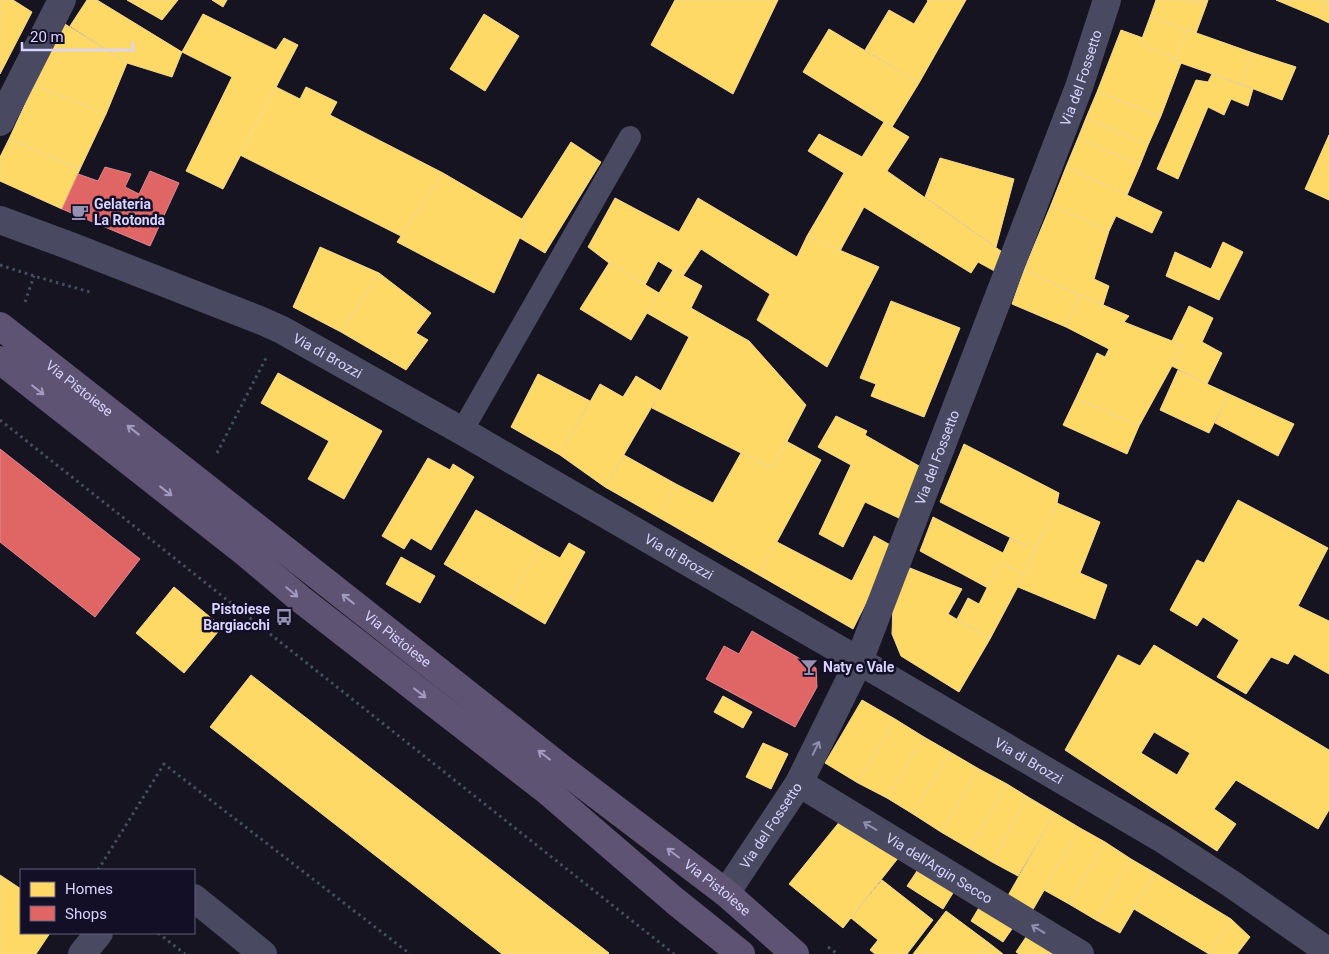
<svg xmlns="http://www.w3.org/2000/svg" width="1329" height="954" viewBox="0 0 1329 954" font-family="Roboto,sans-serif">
	<rect width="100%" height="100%" fill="#161421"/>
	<g fill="#ffd966" stroke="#f4d894" fill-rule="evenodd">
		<path d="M 0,0 L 13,0 L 32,12 L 0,74 Z"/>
		<path d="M 87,0 L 97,0 L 182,52 L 172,77 L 127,63 L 70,26 Z"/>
		<path d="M 127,0 L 178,0 L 162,20 Z"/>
		<path d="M 212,0 L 227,0 L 223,7 Z"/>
		<path d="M 675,0 L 778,0 L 733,94 L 651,45 Z"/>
		<path d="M 927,0 L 966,0 L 919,83 L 865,50 L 889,10 L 914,24 L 928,1 Z"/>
		<path d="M 1156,0 L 1189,0 L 1206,6 L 1196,33 L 1150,17 Z"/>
		<path d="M 1189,0 L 1208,0 L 1206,6 Z"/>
		<path d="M 1276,0 L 1327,0 L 1319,18 Z"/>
		<path d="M 1327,0 L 1329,0 L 1329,23 L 1319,18 Z"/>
		<path d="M 203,14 L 276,50 L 284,38 L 298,45 L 223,189 L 186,171 L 232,77 L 182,52 Z"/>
		<path d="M 484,14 L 519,36 L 485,91 L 450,69 Z"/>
		<path d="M 1150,17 L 1188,30 L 1177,59 L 1140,44 Z"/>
		<path d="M 65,24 L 127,63 L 106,114 L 34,85 Z"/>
		<path d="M 829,29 L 919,83 L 892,127 L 803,72 Z"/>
		<path d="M 1121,30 L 1143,38 L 1140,44 L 1177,59 L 1175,61 L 1181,63 L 1161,116 L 1097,92 Z"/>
		<path d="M 1188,30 L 1253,53 L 1241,84 L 1175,61 Z"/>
		<path d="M 1253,53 L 1296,67 L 1282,100 L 1241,84 Z"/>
		<path d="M 1212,74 L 1253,89 L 1248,106 L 1231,99 L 1224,115 L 1208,107 L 1178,179 L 1157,169 L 1196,80 L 1208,82 Z"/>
		<path d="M 34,85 L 106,114 L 80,169 L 9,139 Z"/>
		<path d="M 276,87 L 300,99 L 306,87 L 337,102 L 330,115 L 443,173 L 401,236 L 240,155 Z"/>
		<path d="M 1097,92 L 1161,116 L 1148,145 L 1086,118 Z"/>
		<path d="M 1086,118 L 1148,145 L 1140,165 L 1078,138 Z"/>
		<path d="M 884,122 L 909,137 L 887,171 L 1008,256 L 998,273 L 978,262 L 971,273 L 864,207 L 840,251 L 807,236 L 844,173 L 808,151 L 819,134 L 862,157 Z"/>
		<path d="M 1329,135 L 1329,200 L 1305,189 Z"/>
		<path d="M 1078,138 L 1140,165 L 1127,195 L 1066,167 Z"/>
		<path d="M 9,139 L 80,169 L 62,209 L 0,181 L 0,157 Z"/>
		<path d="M 571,142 L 601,162 L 545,253 L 520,238 L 527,222 L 522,219 Z"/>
		<path d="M 940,158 L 1014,179 L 996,247 L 925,197 Z"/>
		<path d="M 1066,167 L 1127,195 L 1162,212 L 1152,233 L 1116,216 L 1109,231 L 1051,205 Z"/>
		<path d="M 443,173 L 527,222 L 494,293 L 397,242 Z"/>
		<path d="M 615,198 L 679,232 L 698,198 L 797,257 L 807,236 L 879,267 L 827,367 L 757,320 L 770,294 L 701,249 L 683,276 L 658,261 L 645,285 L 609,263 L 588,247 Z"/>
		<path d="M 1051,205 L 1109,231 L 1094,279 L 1109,286 L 1103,305 L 1024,270 Z"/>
		<path d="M 1223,242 L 1243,252 L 1219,300 L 1166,276 L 1175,252 L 1211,269 Z"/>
		<path d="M 320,247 L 379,273 L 341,332 L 293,307 Z"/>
		<path d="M 609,263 L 659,293 L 631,340 L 580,309 Z"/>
		<path d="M 673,270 L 702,286 L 691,308 L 749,341 L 806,405 L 773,468 L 741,453 L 652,408 L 689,337 L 647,313 Z"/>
		<path d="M 1024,270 L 1080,295 L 1066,327 L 1012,304 Z"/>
		<path d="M 379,273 L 431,313 L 416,333 L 428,340 L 406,370 L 341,332 Z"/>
		<path d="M 1080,295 L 1129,316 L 1124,322 L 1172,341 L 1181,346 L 1172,366 L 1139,426 L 1076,398 L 1097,353 L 1105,357 L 1109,349 L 1066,327 Z"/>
		<path d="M 891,301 L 960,328 L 924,417 L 871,396 L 876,384 L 860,378 Z"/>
		<path d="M 1189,306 L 1213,318 L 1202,342 L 1222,353 L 1207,384 L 1172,366 L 1181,346 L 1172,341 Z"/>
		<path d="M 1178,370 L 1207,384 L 1229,394 L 1209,433 L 1160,410 Z"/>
		<path d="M 278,373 L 382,431 L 344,499 L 308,479 L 329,441 L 261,403 Z"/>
		<path d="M 538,374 L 590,401 L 560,455 L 511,427 Z"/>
		<path d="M 636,376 L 661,391 L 605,487 L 560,455 L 600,384 L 623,397 Z"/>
		<path d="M 1229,394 L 1294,424 L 1278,456 L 1215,423 Z"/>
		<path d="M 1076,398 L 1139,426 L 1127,454 L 1063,425 Z"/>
		<path d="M 836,416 L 867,431 L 865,435 L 926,470 L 903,520 L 865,502 L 843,547 L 819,534 L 851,465 L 818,447 Z"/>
		<path d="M 786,441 L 821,460 L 759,575 L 658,517 L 676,484 L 713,503 L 741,453 L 773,468 Z"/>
		<path d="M 964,444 L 1059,493 L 1057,503 L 1035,550 L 940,502 Z"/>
		<path d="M 624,455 L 676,484 L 658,517 L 605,487 Z"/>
		<path d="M 428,458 L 450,470 L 453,464 L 474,477 L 431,550 L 411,538 L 404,549 L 382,536 Z"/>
		<path d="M 1238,500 L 1328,548 L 1298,606 L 1329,621 L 1329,674 L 1294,654 L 1288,664 L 1271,657 L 1246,694 L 1217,677 L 1239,640 L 1203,617 L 1197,626 L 1170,610 L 1197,560 L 1204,563 Z"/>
		<path d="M 1057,503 L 1100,522 L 1080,573 L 1107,585 L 1095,619 L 1018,587 Z"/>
		<path d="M 476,510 L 540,547 L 508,602 L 444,564 Z"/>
		<path d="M 933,517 L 1003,553 L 1010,538 L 1035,550 L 1024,575 L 1000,562 L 988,588 L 920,551 Z"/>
		<path d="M 874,536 L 894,547 L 853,629 L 759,575 L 777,542 L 852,581 Z"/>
		<path d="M 569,543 L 585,552 L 545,624 L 508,602 L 540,547 L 560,558 Z"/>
		<path d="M 401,557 L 435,576 L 420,603 L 386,584 Z"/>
		<path d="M 1000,562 L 1024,575 L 990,639 L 957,619 L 968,598 L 979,604 Z"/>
		<path d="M 910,568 L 962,589 L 948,614 L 990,639 L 959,692 L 901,656 L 892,634 L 893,603 Z"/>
		<path d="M 174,587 L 222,627 L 184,673 L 136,633 Z"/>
		<path d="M 1154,645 L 1329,750 L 1329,810 L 1318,829 L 1236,780 L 1214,809 L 1236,824 L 1217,851 L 1065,750 L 1118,655 L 1140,666 ZM 1154,732 L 1190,753 L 1177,775 L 1141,753 Z"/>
		<path d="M 251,675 L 609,953 L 608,954 L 502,954 L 210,727 Z"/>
		<path d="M 723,696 L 752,712 L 743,728 L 714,712 Z"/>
		<path d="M 862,700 L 895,719 L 858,783 L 825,763 Z"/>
		<path d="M 895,719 L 924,737 L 887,798 L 858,783 Z"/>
		<path d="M 924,737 L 950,752 L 913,814 L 887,798 Z"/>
		<path d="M 763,743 L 788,754 L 771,789 L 746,777 Z"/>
		<path d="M 950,752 L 979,769 L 941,832 L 913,814 Z"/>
		<path d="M 979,769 L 1007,784 L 970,849 L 941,832 Z"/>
		<path d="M 1007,784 L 1028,797 L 992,862 L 970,849 Z"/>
		<path d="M 1028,797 L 1055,813 L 1018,876 L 992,862 Z"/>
		<path d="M 1055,813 L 1080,828 L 1031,913 L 1006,899 Z"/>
		<path d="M 841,820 L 899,857 L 843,928 L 789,884 Z"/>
		<path d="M 1080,828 L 1105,842 L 1069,904 L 1044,890 Z"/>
		<path d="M 1105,842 L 1131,859 L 1096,920 L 1069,904 Z"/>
		<path d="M 1131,859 L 1155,873 L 1120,933 L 1096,920 Z"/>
		<path d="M 917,871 L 953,893 L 943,909 L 907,886 Z"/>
		<path d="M 1155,873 L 1231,919 L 1209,954 L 1134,909 Z"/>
		<path d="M 0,875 L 21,889 L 21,933 L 50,933 L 36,954 L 0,954 Z"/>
		<path d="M 882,880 L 933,920 L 907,954 L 875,954 L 870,950 L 878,940 L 851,918 Z"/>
		<path d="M 980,906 L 1014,926 L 1003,942 L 971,921 Z"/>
		<path d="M 946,911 L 989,943 L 980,954 L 913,954 Z"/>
		<path d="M 1231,919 L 1250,937 L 1237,954 L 1209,954 Z"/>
		<path d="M 1028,934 L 1054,954 L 1019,954 L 1016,952 Z"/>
		<path d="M 989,943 L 1003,954 L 980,954 Z"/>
	</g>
	<g fill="#e06666" stroke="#de8794">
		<path d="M 105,167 L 131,174 L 125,187 L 139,194 L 150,171 L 179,183 L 150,246 L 62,209 L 78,174 L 98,181 Z"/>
		<path d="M 0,449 L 140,559 L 95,617 L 0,542 Z"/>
		<path d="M 752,631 L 816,668 L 817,687 L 795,727 L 706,679 L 724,646 L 739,654 Z"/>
	</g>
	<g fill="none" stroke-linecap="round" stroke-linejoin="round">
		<g stroke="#44505f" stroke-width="3" stroke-dasharray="2.5 4" stroke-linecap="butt">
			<path d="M 0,265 L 34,276 L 90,292"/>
			<path d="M 25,302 L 34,276"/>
			<path d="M 0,420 L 674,954"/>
			<path d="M 217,453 L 266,358"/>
			<path d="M 98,870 L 164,764 L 410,954"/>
			<path d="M 158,933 L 185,954"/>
			<path d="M 828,947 L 838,954"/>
		</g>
		<path stroke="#4a4962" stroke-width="22" d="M 462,431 L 630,137"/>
		<g stroke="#4a4962" stroke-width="28">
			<path d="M 0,122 L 62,0"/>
			<path id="s1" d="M 0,220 L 73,247 L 262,321 L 282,330 L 462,431 L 859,661 L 1164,840 L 1233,885 L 1329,952"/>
			<path id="s2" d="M 799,783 L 1080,954"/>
			<path id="s3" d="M 726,893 L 799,783 L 859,661 L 1079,87 L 1107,0"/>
			<path d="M 194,898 L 263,954"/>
			<path d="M 82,954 L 99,933"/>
		</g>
		<g stroke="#5e5373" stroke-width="28">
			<path id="s4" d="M 0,326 L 199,482 L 560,767 L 726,893 L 795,954"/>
			<path d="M 0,360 L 247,554 L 299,598 L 546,790 L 675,901 L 741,954"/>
		</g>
	</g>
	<defs><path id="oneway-shaft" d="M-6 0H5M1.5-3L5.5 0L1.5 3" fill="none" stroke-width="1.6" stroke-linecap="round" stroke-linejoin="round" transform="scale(1.25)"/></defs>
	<g stroke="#a29ac0">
		<use href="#oneway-shaft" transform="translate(38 390) rotate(38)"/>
		<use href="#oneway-shaft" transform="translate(133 430) rotate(-142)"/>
		<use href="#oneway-shaft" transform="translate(166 491) rotate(38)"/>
		<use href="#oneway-shaft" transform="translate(292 592) rotate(40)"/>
		<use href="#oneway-shaft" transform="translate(348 599) rotate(-142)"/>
		<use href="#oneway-shaft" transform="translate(420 693) rotate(38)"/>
		<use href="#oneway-shaft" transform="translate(544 755) rotate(-142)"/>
		<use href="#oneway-shaft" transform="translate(673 853) rotate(-143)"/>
	</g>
	<g stroke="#928eb0">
		<use href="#oneway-shaft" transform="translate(816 748) rotate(-64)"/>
		<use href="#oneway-shaft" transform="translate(870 826) rotate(-149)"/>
		<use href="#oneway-shaft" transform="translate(1038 929) rotate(-149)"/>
	</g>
	<defs>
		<g id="cafe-bare" transform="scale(1.35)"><path d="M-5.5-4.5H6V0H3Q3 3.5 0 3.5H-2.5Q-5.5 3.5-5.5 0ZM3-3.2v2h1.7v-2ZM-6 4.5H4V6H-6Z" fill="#9591b1" stroke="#130f26" stroke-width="2.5" paint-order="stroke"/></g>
		<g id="bus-bare" transform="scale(1.35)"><path d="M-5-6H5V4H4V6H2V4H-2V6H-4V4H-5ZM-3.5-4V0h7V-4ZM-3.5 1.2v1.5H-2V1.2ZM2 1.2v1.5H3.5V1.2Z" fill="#9591b1" stroke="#130f26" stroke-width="2.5" paint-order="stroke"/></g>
		<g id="bar-bare" transform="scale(1.35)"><path d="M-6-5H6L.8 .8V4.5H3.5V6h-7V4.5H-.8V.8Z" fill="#9591b1" stroke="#130f26" stroke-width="2.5" paint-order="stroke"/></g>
	</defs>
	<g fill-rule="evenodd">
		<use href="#cafe-bare" x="80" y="212"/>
		<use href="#bus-bare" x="284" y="617"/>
		<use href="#bar-bare" x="809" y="667"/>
	</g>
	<g text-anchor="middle" stroke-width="5" stroke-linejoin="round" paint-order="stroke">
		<g font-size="14" fill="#d9d4ff" stroke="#130f26">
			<text dy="5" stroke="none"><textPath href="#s3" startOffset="892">Via del Fossetto</textPath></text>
			<text dy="5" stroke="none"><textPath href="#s1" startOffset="355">Via di Brozzi</textPath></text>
			<text dy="5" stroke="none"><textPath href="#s4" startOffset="101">Via Pistoiese</textPath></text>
			<text dy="5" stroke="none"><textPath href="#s3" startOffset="486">Via del Fossetto</textPath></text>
			<text dy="5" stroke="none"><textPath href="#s1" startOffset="760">Via di Brozzi</textPath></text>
			<text dy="5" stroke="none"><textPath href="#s4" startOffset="506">Via Pistoiese</textPath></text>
			<text dy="5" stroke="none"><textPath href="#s1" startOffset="1165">Via di Brozzi</textPath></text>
			<text dy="5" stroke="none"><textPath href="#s3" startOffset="81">Via del Fossetto</textPath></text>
			<text dy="5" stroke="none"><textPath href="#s2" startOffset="164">Via dell'Argin Secco</textPath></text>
			<text dy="5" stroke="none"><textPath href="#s4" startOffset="911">Via Pistoiese</textPath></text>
		</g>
		<g font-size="14" font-weight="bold" fill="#d9d4ff" stroke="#130f26" text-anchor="start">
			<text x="94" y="209">Gelateria<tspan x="94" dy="16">La Rotonda</tspan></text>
			<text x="270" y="614" text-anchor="end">Pistoiese<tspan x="270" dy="16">Bargiacchi</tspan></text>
			<text x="823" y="672">Naty e Vale</text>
		</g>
	</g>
	<rect x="20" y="869" width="175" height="65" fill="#130f26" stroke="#625e7d"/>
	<rect x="30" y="882" width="25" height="15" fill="#ffd966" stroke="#625e7d"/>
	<text x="65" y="894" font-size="15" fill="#d9d4ff">Homes</text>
	<rect x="30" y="906" width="25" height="15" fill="#e06666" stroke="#625e7d"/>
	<text x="65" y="919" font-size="15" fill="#d9d4ff">Shops</text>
	<path d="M22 42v8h111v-8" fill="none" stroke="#d9d4ff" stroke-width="2.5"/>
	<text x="30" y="42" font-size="15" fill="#d9d4ff" stroke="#130f26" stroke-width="4" paint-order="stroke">20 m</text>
</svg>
